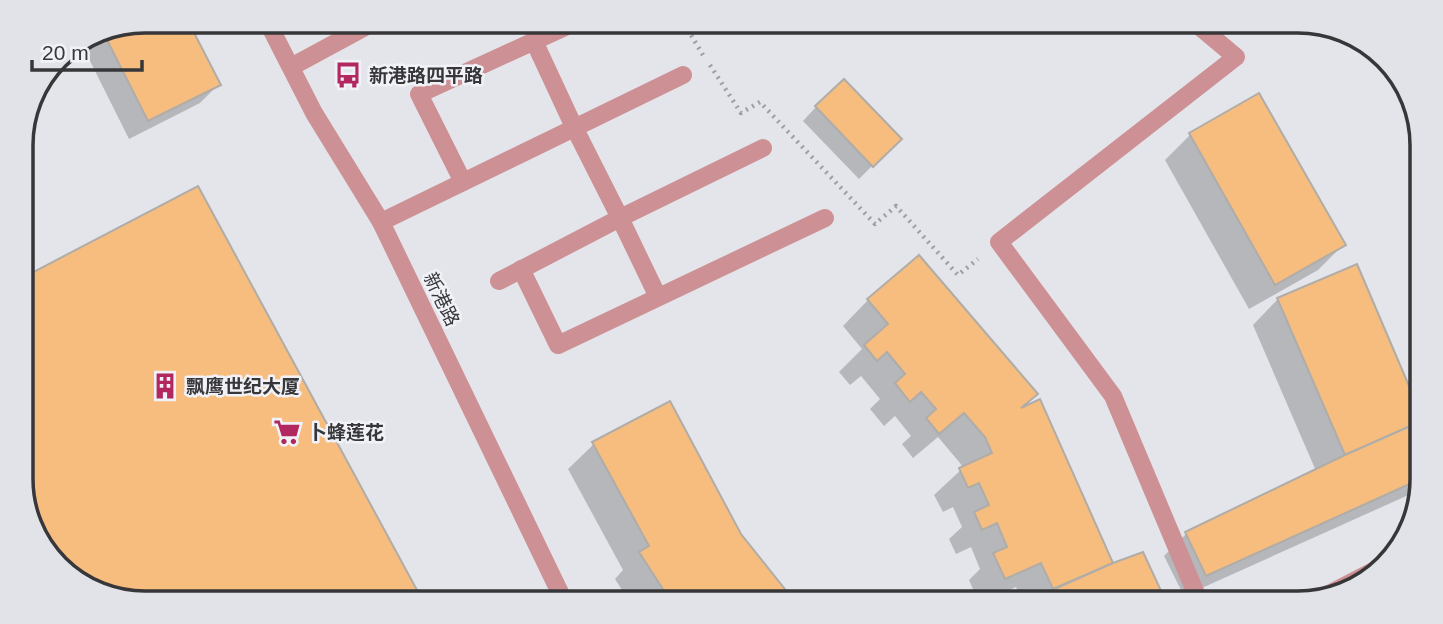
<svg xmlns="http://www.w3.org/2000/svg" width="1443" height="624" viewBox="0 0 1443 624" font-family="Arial,'Noto Sans SC',sans-serif">
	<rect width="100%" height="100%" fill="#e3e5ea"/>
	<g fill="#0003">
		<path d="M 145,21 L 186,21 L 218,85 L 200,103 L 129,139 L 82,45 Z"/>
		<path d="M 816,107 L 899,139 L 859,179 L 803,121 Z"/>
		<path d="M 1190,135 L 1343,245 L 1318,270 L 1249,309 L 1165,160 Z"/>
		<path d="M 1356,267 L 1415,405 L 1413,493 L 1184,596 L 1164,556 L 1186,534 L 1316,471 L 1253,325 L 1278,299 Z"/>
		<path d="M 22,280 L 422,603 L 145,603 L 98,594 L 47,555 L 23,503 Z"/>
		<path d="M 868,300 L 1018,410 L 1110,562 L 1103,570 L 1161,595 L 1153,603 L 1023,603 L 1016,587 L 979,603 L 969,580 L 980,569 L 971,547 L 956,554 L 949,539 L 962,527 L 953,507 L 943,512 L 934,495 L 963,468 L 960,463 L 938,437 L 913,458 L 902,444 L 911,436 L 895,416 L 884,426 L 870,409 L 880,399 L 861,376 L 850,385 L 839,372 L 862,349 L 843,326 Z"/>
		<path d="M 594,444 L 740,535 L 794,603 L 630,603 L 615,579 L 623,570 L 568,469 Z"/>
	</g>
	<g fill="#f7bd7f" stroke="#b0aca8" stroke-width="2">
		<path d="M 145,21 L 188,21 L 221,85 L 148,121 L 105,36 Z"/>
		<path d="M 844,79 L 902,139 L 873,167 L 815,106 Z"/>
		<path d="M 1259,93 L 1346,245 L 1275,285 L 1189,133 Z"/>
		<path d="M 198,186 L 424,603 L 145,603 L 98,594 L 53,560 L 23,493 L 22,278 Z"/>
		<path d="M 919,255 L 1038,394 L 1021,408 L 1040,399 L 1113,563 L 1053,589 L 1041,563 L 1005,579 L 993,553 L 1007,547 L 997,523 L 982,530 L 974,512 L 989,505 L 979,483 L 968,488 L 959,468 L 992,453 L 985,437 L 964,413 L 939,434 L 926,418 L 936,409 L 921,392 L 910,402 L 895,383 L 905,374 L 887,352 L 877,361 L 864,345 L 888,324 L 867,299 Z"/>
		<path d="M 1357,264 L 1415,400 L 1415,424 L 1345,455 L 1277,298 Z"/>
		<path d="M 670,401 L 741,534 L 796,603 L 672,603 L 639,552 L 649,546 L 592,442 Z"/>
		<path d="M 1415,424 L 1414,482 L 1206,576 L 1185,532 L 1345,455 Z"/>
		<path d="M 1143,552 L 1163,595 L 1146,603 L 1023,603 L 1113,563 Z"/>
	</g>
	<g fill="none" stroke-linecap="round" stroke-linejoin="round">
		<g stroke="#9e9fa3" stroke-width="4.5" stroke-dasharray="2 5" stroke-linecap="butt">
			<path d="M 703,55 L 691,35 L 707,21"/>
			<path d="M 710,65 L 741,113 L 760,102 L 875,224 L 896,206 L 958,275 L 978,259"/>
		</g>
		<g stroke="#cd9195" stroke-width="18">
			<path d="M 267,21 L 314,113 L 381,222 L 565,603"/>
			<path d="M 1193,21 L 1236,57 L 999,242 L 1113,396 L 1200,603"/>
			<path d="M 534,41 L 574,127 L 620,218 L 763,148"/>
			<path d="M 291,67 L 376,21"/>
			<path d="M 463,182 L 419,94 L 578,21"/>
			<path d="M 381,222 L 683,75"/>
			<path d="M 521,269 L 558,345 L 825,218"/>
			<path d="M 499,281 L 620,218 L 658,297"/>
			<path d="M 1325,596 L 1381,567"/>
		</g>
	</g>
	<defs>
		<g id="bus-bare" transform="scale(2.1)"><path d="M-5-6H5V4H4V6H2V4H-2V6H-4V4H-5ZM-3.5-4V0h7V-4ZM-3.5 1.2v1.5H-2V1.2ZM2 1.2v1.5H3.5V1.2Z" fill="#b32760" stroke="#f1f2f8" stroke-width="2.5" paint-order="stroke"/></g>
		<g id="building-bare" transform="scale(2.1)"><path d="M-4-6H4V6H1V3H-1V6H-4ZM-2.5-4.3h1.7v1.8h-1.7ZM.8-4.3h1.7v1.8H.8ZM-2.5-1h1.7V.8h-1.7ZM.8-1h1.7V.8H.8Z" fill="#b32760" stroke="#f1f2f8" stroke-width="2.5" paint-order="stroke"/></g>
		<g id="supermarket-bare" transform="scale(2.1)"><path d="M-6-5.5h2.5l.6 2H6L4.5 2H-2.5L-4.4-4H-6ZM-1.5 3.2a1.3 1.3 0 1 0 .1 0ZM3 3.2a1.3 1.3 0 1 0 .1 0Z" fill="#b32760" stroke="#f1f2f8" stroke-width="2.5" paint-order="stroke"/></g>
	</defs>
	<g fill-rule="evenodd">
		<use href="#bus-bare" x="348" y="75"/>
		<use href="#building-bare" x="165" y="386"/>
		<use href="#supermarket-bare" x="287" y="432"/>
	</g>
	<g text-anchor="middle" stroke-width="5" stroke-linejoin="round" paint-order="stroke">
		<g font-size="19" font-weight="bold" fill="#373739" stroke="#f1f2f8" text-anchor="start">
			<text x="369" y="82">新港路四平路</text>
			<text x="186" y="393">飘鹰世纪大厦</text>
			<text x="308" y="439">卜蜂莲花</text>
		</g>
		<g font-size="19" fill="#373739" stroke="#f1f2f8">
			<text transform="translate(442 299) rotate(64)" y="7">新港路</text>
		</g>
	</g>
	<path d="M0 0H1443V624H0ZM145 33H1298A112 112 0 0 1 1410 145V479A112 112 0 0 1 1298 591H145A112 112 0 0 1 33 479V145A112 112 0 0 1 145 33Z" fill="#e2e3e9" fill-rule="evenodd"/>
	<path fill="none" stroke="#373739" stroke-width="3.5" d="M145 33H1298A112 112 0 0 1 1410 145V479A112 112 0 0 1 1298 591H145A112 112 0 0 1 33 479V145A112 112 0 0 1 145 33Z"/>
	<path d="M32 60v10h110v-10" fill="none" stroke="#373739" stroke-width="3.5"/>
	<text x="42" y="60" font-size="21" fill="#373739" stroke="#f1f2f8" stroke-width="5" paint-order="stroke">20 m</text>
</svg>
